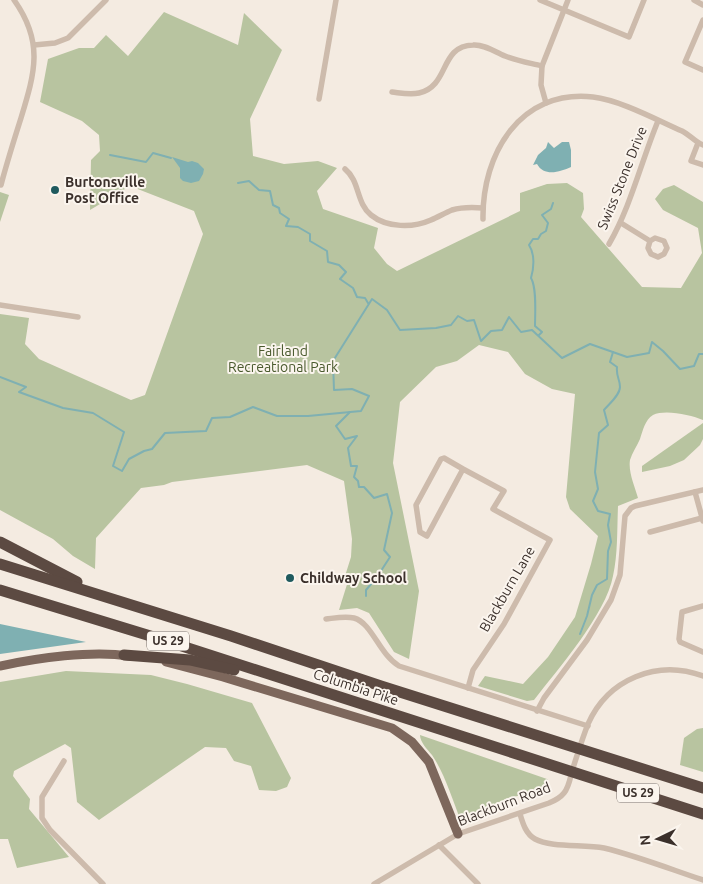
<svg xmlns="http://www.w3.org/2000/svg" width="703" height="884" viewBox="0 0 703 884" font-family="Ubuntu,sans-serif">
	<rect width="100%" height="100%" fill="#f4ebe1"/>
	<g fill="#b8c4a0">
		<path d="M 164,12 L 238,45 L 244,13 L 282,50 L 250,119 L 253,156 L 284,164 L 318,161 L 337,168 L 317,191 L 323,209 L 378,228 L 374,248 L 387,264 L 397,271 L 520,211 L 520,193 L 547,184 L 567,183 L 583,193 L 584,209 L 581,217 L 642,287 L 681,288 L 702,253 L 698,228 L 663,210 L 655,199 L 663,189 L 674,185 L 703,202 L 703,420 C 691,415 665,409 653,415 C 645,420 643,430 640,439 C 637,446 632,453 630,460 C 628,472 635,487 638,498 L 618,506 C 617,529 618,554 613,576 C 606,614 558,669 534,700 L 527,701 L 478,686 L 485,676 L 523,684 L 548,657 L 575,617 L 591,564 L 598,536 L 570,509 L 566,497 L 575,394 L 552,389 L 525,374 L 508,352 L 479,345 L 457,361 L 436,367 L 400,402 L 393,463 L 419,591 L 409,659 L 394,652 L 369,613 L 357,608 L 339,610 L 349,578 L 345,576 L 351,557 L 352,539 L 344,481 L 307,465 L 172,482 L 164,485 L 141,488 L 96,538 L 95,569 L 73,556 L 53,539 L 0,510 L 0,314 L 29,318 L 25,344 L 39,359 L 131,400 L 145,395 L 203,234 L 194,211 L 130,186 L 90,210 L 91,160 L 100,151 L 99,135 L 82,121 L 40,102 L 48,59 L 79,48 L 94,48 L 106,35 L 128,56 Z"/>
		<path d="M 0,192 L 9,195 L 0,222 Z"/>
		<path d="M 703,423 L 703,439 L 700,445 L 684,460 L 670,466 L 642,472 L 642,466 Z"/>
		<path d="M 66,671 L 151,675 L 187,684 L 252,703 L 291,778 L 287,787 L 276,791 L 259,790 L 251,766 L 234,761 L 226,748 L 205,747 L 99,820 L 77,802 L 71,748 L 65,744 L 14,771 L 13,776 L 30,799 L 29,809 L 69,857 L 17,868 L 8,839 L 0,839 L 0,682 Z"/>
		<path d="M 703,728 L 703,772 L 680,765 L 684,738 L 697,729 Z"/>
		<path d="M 420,735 L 547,779 L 548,779 L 544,786 L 536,792 L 508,798 L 461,821 C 452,799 445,774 432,755 C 427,749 420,742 420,735 Z"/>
	</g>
	<g fill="#7fb0b2">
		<path d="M 548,142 L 554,148 L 562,142 L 569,142 L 571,150 L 571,167 C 560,172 544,177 537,164 L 533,165 L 538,155 L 546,148 Z"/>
		<path d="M 172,157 L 188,162 L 192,161 L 198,163 L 204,169 L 203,174 L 199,181 L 191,183 L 183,181 L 180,178 L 180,168 Z"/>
		<path d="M 0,624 L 86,642 L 0,654 Z"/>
	</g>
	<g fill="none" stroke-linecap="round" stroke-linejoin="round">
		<g stroke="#7fb0b2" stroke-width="2">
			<path d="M 110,155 L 146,162 L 153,153 L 171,158"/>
			<path d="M 238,183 L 249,181 L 259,190 L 270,191 L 273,205 L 279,208 L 280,213 L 289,219 L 286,226 L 298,227 L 310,234 L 310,241 L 327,251 L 328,262 L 339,265 L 346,272 L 340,279 L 353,288 L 357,297 L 365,298 L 368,303"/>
			<path d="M 539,335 L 542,332 L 535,326 C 535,314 537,288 531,278 C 534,268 535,254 529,245 L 533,239 L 538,239 L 541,234 L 546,231 L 548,223 L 542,215 L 551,209 L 553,203"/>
			<path d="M 0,377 L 26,387 L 19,392 L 63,408 L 93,413 L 124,432 L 113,466 L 122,471 L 129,459 L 144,451 L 152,449 L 165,433 L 206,431 L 212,418 L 230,417 L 253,407 L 277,416 L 308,416 L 361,411 L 369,396 L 352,389 L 334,390 L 333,361 L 372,299 L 387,310 L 400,330 L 436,328 L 451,325 L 458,316 L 467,321 L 474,320 L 481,341 L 491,331 L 502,330 L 509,317 L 521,332 L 532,330 L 562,358 L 590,344 L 627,357 L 649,353 L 652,342 L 663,351 L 680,369 L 694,366 L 699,354 L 703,354"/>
			<path d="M 350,412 L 336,426 L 345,439 L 357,436 L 348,448 L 351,466 L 357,466 L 354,477 L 358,481 L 359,487 L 364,487 L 374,498 L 387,494 L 392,513 L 384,550 L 390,557 L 377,577 L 366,590 L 366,596"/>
			<path d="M 580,634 L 587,616 L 592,595 L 597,585 L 607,579 L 608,551 L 611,542 L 608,525 L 610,514 L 598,511 L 593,501 L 598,489 L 595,472 L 599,433 L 608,425 L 604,410 C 609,404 620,395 620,387 C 620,379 616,377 617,367 L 610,362 L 613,352"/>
		</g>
		<g stroke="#cdbbac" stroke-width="5.5">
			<path d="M 540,0 L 629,37 L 644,0"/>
			<path d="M 694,0 L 703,5"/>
			<path d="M 703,20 L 685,62 L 703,70"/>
			<path d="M 34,45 L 55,43 L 68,38 L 106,0"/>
			<path d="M 392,92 C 401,93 410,95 419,93 C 450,86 439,46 473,45 C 484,44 495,52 505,56 C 517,61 530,63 542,66"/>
			<path d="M 319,99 L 336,0"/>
			<path d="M 546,103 L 541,85 L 542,66 L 568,0"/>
			<path d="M 698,143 L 691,161 L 703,165"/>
			<path d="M 345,169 C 360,181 356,203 371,215 C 387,228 413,228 431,220 C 438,217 445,213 452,210 C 462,207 472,207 483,208"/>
			<path d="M 1,185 C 7,162 14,140 21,118 C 35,72 44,42 14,0"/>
			<path d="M 483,219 C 482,154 520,89 593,97 C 620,100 657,120 682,131 C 690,135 695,142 703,145"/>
			<path d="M 621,223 L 650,241 L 648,248 L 651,254 L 658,257 L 664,254 L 667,248 L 664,241 L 655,238 L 650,241"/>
			<path d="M 609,244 C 631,206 641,162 658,121"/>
			<path d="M 0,305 L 78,317"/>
			<path d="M 463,469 L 444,458 L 441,459 L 416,505 L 420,532 L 427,536 L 463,469 L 504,491 L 493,509 L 550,540 L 504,624 L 473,670 L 468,688"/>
			<path d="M 695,492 L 703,521"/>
			<path d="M 650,532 L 702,518"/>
			<path d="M 703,606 L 682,612 L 679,639 L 680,642 L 703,652"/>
			<path d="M 326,619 C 335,618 345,616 354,618 C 372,623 379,654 399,666 L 588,726"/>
			<path d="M 537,711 L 544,698 L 587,640 L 611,600 L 620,575 L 625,516 L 631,508 L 635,506 L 703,490"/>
			<path d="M 64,761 L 42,797 L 42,818 L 50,830 L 103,884"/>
			<path d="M 520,814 C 523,824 526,834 535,839 C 551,848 584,844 604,848 C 637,856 670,869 703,880"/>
			<path d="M 439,845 L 478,884"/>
			<path d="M 374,884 L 458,834 L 549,803 C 554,801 560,798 564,793 C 569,787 570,779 572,771 C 577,756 582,739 588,724 C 608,679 657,659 703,676"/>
		</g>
		<g stroke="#7d675c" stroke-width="9">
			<path d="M 166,662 L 223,677 L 392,728 L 412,742 L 429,762 L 458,834"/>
			<path d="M 0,666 C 37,658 92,650 129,656"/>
		</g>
		<g stroke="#5c4a42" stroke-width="11">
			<path d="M 0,542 L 77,582"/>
			<path d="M 0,564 L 231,636 L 381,686 L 703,788"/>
			<path d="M 0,590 L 157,638 L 703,814"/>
			<path d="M 124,655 L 190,660 L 234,670"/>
		</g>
	</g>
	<g fill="#1f5a5e" stroke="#fbf5ee" stroke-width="2">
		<circle cx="55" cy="190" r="5"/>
		<circle cx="290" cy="578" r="5"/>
	</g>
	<g text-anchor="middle" stroke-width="4" stroke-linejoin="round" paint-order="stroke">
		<g fill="#fbf5ee" stroke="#756b66" stroke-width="1">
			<rect x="147" y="631.5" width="42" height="19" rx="4"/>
			<rect x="617" y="783.5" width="42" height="19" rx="4"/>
		</g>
		<g font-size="12" font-weight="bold" fill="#3b302b">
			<text x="168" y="645">US 29</text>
			<text x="638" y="797">US 29</text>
		</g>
		<g font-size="14" fill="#3b302b" stroke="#fbf5ee">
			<text transform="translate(622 178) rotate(-68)" y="5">Swiss Stone Drive</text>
			<text transform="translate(507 589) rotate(-60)" y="5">Blackburn Lane</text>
			<text transform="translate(356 687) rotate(18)" y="5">Columbia Pike</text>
			<text transform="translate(504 804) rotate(-21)" y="5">Blackburn Road</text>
		</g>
		<g font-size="14" font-weight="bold" fill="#3b302b" stroke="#fbf5ee" text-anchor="start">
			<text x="65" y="187">Burtonsville<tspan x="65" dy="16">Post Office</tspan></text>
			<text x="300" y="583">Childway School</text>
		</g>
		<g font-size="14" fill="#4a5a2e" stroke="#fbf5ee">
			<text x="283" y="356">Fairland<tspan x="283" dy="16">Recreational Park</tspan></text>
		</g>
	</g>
	<g transform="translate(658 839) rotate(265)" stroke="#fbf5ee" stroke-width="4" paint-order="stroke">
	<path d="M0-4L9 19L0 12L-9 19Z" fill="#3b302b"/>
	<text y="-8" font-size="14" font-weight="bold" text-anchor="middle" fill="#3b302b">N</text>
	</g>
</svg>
